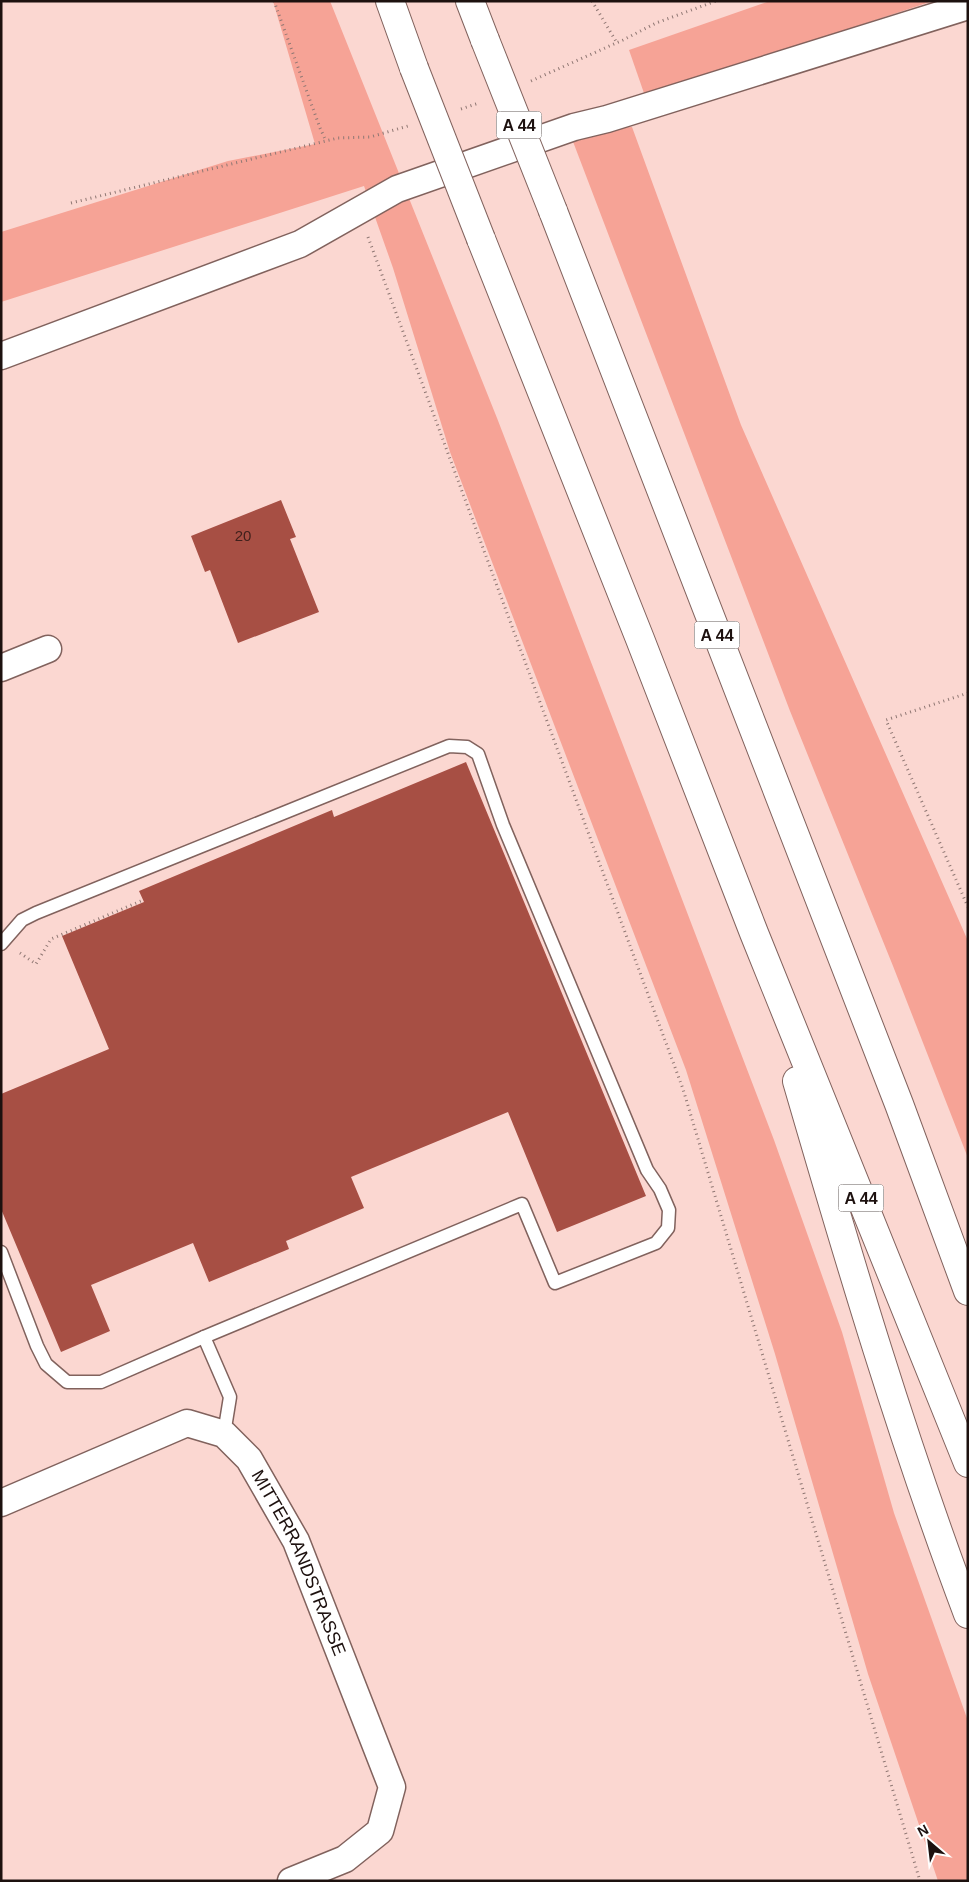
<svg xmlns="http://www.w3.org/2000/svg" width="969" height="1882" viewBox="0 0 969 1882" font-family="Helvetica,sans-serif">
	<rect width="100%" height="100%" fill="#fbd7d1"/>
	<g fill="#f6a396">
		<path d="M 273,1 L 330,1 L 497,418 L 643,797 L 774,1140 L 842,1332 L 894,1513 L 968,1721 L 968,1881 L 938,1881 L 868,1674 L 775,1354 L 686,1070 L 450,452 L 393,268 L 364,186 L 1,302 L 1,232 L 228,161 L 315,144 Z"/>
		<path d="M 770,1 L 933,1 L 645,96 L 629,50 Z"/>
		<path d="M 632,127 L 741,425 L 968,941 L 968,1158 L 893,966 L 790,711 L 572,139 L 601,129 Z"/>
	</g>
	<g fill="#a74f44">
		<path d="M 281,500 L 296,537 L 290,539 L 319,612 L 238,643 L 210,570 L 205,572 L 191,536 Z"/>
		<path d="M 466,762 L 646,1196 L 557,1232 L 508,1112 L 351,1177 L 364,1208 L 286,1241 L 289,1249 L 209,1282 L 193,1243 L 91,1285 L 110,1331 L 61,1352 L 1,1209 L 1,1094 L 109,1049 L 62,936 L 144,902 L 139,891 L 332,810 L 334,817 Z"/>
	</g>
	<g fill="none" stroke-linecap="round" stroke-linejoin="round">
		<g stroke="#81625d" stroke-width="15">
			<g id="service">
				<path d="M 1,944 L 22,920 L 36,913 L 449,746 L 467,747 L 478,754 L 503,825 L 647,1170 L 660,1189 L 669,1210 L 668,1228 L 656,1243 L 555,1283 L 522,1204 L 204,1337 L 101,1382 L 67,1382 L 46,1364 L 37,1346 L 1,1252"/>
				<path d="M 204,1337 L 230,1397 L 224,1434"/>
			</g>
		</g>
		<g stroke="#81625d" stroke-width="29">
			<g id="minor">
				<path d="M 1,356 L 300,244 L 397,189 L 574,127 L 607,119 L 968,6"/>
				<path d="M 1,668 L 48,649"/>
				<path id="s1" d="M 1,1503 L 187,1423 L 224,1434 L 249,1459 L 296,1541 L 392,1787 L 380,1831 L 345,1859 L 291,1881"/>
			</g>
		</g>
		<g stroke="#81625d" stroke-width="30">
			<g id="motorway">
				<path d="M 390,1 L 414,68"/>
				<path d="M 470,1 L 485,40"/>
				<path d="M 553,211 L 899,1104 L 968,1291"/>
				<path d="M 481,239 L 640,639 L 754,933 L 968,1463"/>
				<path d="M 797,1081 C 849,1260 902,1439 968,1614"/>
			</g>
		</g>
		<g stroke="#8f7773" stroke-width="3" stroke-dasharray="1 4" stroke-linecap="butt">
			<path d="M 274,1 L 320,128 L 326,141"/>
			<path d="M 592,1 L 617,43"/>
			<path d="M 531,81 L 623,40 L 656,23 L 716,1"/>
			<path d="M 461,109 L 479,103"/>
			<path d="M 71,203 L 338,138 L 370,137 L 408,126"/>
			<path d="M 368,237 L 683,1089 L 920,1881"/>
			<path d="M 968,693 L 886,720 L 968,907"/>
			<path d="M 20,953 L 36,964 L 51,939 L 141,901"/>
		</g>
		<use href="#service" stroke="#fff" stroke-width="12"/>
		<use href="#minor" stroke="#fff" stroke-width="26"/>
		<use href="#motorway" stroke="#fff" stroke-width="28"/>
		<g stroke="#81625d" stroke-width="30" stroke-linecap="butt">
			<g id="motorway-bridge">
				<path d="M 485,40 L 553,211"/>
				<path d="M 414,68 L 481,239"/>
			</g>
		</g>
		<use href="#motorway-bridge" stroke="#fff" stroke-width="28"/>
	</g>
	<g text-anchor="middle" stroke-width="4" stroke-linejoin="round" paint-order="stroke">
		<g font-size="15" fill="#40201c">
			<text x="243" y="541">20</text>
		</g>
		<g fill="#fff" stroke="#615857" stroke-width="1">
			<rect x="496.5" y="111.5" width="45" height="27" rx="4"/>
			<rect x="694.5" y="621.5" width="45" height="27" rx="4"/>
			<rect x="838.5" y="1184.5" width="45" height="27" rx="4"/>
		</g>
		<g font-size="16" font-weight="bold" fill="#1d110f">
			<text x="519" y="131">A 44</text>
			<text x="717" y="641">A 44</text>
			<text x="861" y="1204">A 44</text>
		</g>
		<g font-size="18" fill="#1d110f" stroke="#fff">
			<text dy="6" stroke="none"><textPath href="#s1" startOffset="392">MITTERRANDSTRASSE</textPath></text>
		</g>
	</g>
	<rect width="969" height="1882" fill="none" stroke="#1d110f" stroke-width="5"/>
	<g transform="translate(929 1842) rotate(332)" stroke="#ffffff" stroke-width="4" paint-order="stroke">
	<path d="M0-4L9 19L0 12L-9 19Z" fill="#1d110f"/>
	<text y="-8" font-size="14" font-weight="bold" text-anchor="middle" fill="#1d110f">N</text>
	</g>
</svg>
